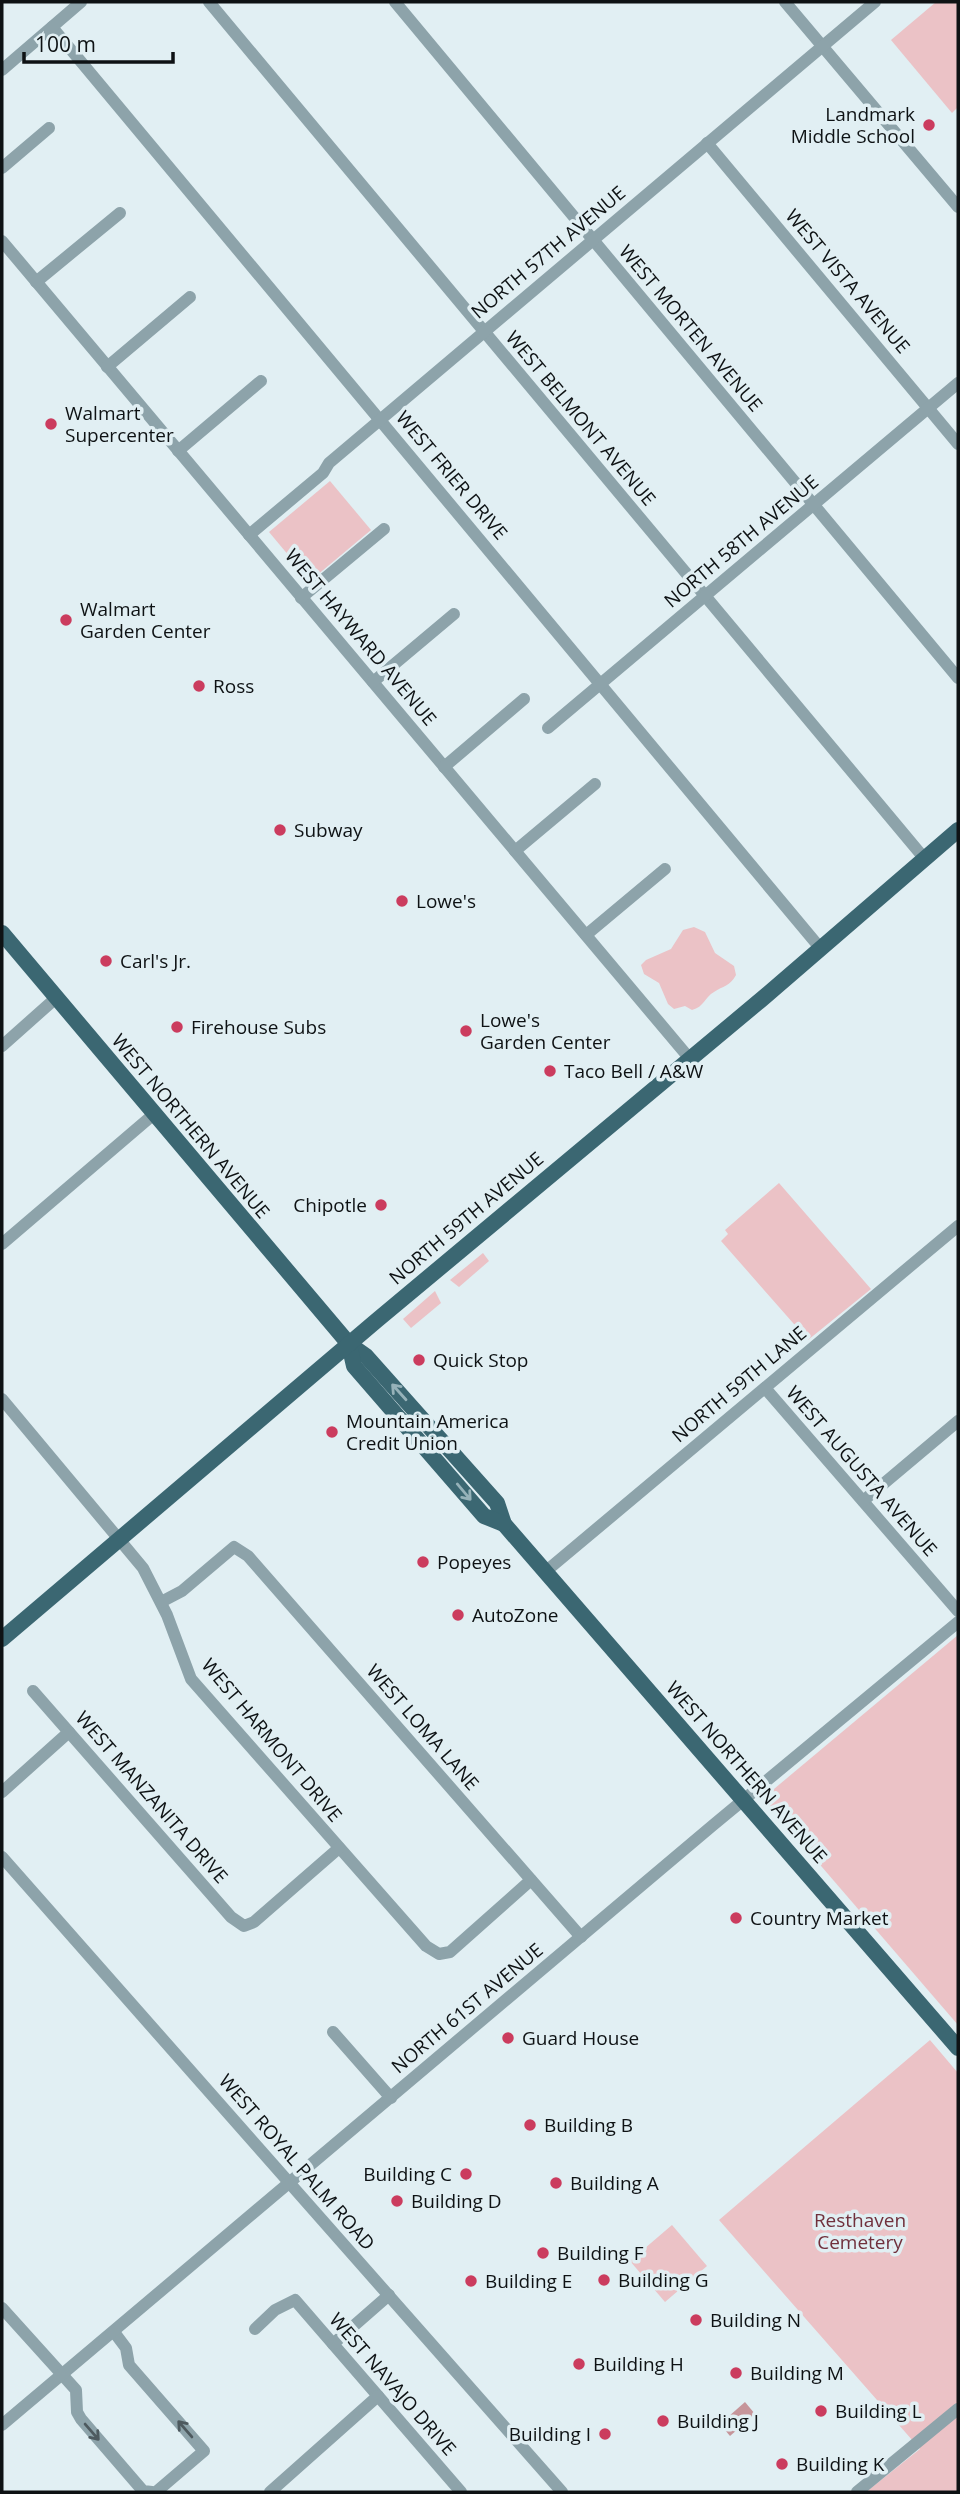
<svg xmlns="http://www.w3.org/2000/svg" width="960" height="2494" viewBox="0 0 960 2494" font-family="'Open Sans',sans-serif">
	<rect width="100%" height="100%" fill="#e1eff3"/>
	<g fill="#ebc2c6">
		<path d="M 936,2 L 958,2 L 958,107 L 952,113 L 891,40 Z"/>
		<path d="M 330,481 L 371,530 L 310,581 L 269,532 Z"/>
		<path d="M 694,927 L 705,932 L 715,953 L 734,966 L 736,975 C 730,986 723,986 714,992 C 705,997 704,1007 692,1010 L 685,1006 L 674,1009 L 668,1004 L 659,983 L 644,974 L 641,965 L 646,960 L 671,949 L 683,930 Z"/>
		<path d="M 779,1183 L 871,1289 L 808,1340 L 721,1241 L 728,1234 L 725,1230 Z"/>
		<path d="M 483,1253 L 489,1261 L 459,1287 L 450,1280 Z"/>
		<path d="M 435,1291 L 441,1303 L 411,1328 L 403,1319 Z"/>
		<path d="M 958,1635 L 958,2025 L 766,1802 L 768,1794 Z"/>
		<path d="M 930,2040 L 958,2073 L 958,2492 L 866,2492 L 920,2449 L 719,2220 Z"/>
		<path d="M 672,2225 L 707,2266 L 665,2302 L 630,2261 Z"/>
	</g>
	<path fill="#c6959a" d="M 745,2402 L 755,2414 L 730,2436 L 720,2424 Z"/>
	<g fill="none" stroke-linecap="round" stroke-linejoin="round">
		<g stroke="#8da3aa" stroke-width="12">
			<path d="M 209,2 L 924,858"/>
			<path d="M 395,2 L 958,678"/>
			<path d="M 785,2 L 958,207"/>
			<path d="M 52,27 L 821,949"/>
			<path d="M 2,70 L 81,2"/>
			<path d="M 707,143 L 958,444"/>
			<path d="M 2,168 L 49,128"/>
			<path d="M 2,241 L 690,1059"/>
			<path d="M 36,282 L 120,213"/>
			<path d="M 107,367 L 190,297"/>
			<path d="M 178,451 L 261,381"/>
			<path d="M 249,535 L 323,473 L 329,463 L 875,2"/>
			<path d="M 301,598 L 384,529"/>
			<path d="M 373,682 L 454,614"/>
			<path d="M 548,728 L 958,383"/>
			<path d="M 444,767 L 524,699"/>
			<path d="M 515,851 L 595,784"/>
			<path d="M 586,935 L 665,869"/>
			<path d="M 2,1046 L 56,998"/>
			<path d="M 2,1244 L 154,1114"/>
			<path d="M 765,1388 L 958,1611"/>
			<path d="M 2,1399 L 143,1568 L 167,1615 L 191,1679 L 426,1946 L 439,1954 L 450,1952 L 531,1880"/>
			<path d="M 863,1501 L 958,1421"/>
			<path d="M 545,1572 L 958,1226"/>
			<path d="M 161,1602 L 182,1591 L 234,1547 L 248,1556 L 581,1937"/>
			<path d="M 33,1691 L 231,1917 L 244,1926 L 254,1922 L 339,1848"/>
			<path d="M 2,1792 L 69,1732"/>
			<path d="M 2,1857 L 562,2492"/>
			<path d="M 333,2032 L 391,2098"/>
			<path d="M 2,2308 L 76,2390 L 77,2412 L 81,2419 L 143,2491 L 152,2492"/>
			<path d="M 255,2329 L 275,2310 L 295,2300 L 461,2492"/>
			<path d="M 114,2332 L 126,2348 L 129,2365 L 204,2451 L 156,2492"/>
			<path d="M 333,2344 L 389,2295"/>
			<path d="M 2,2425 L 712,1826 L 958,1622"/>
			<path d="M 270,2492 L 378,2396"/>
			<path d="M 857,2492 L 958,2409"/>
		</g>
		<g stroke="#3b6772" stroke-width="16">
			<path d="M 2,933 L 349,1344 L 366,1356 L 497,1503 L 504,1524 L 958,2048"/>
			<path d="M 349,1344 L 354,1366 L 484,1516 L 504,1524"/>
			<path d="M 2,1639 L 376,1321 L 762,999 L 958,830"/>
		</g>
	</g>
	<defs><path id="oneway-shaft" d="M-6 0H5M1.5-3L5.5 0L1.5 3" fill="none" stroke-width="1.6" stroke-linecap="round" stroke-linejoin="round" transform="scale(1.75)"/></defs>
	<g stroke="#96b2b9">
		<use href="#oneway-shaft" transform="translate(399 1392) rotate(-132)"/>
		<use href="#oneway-shaft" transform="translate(464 1492) rotate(50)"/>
	</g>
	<g stroke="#4e5a5f">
		<use href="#oneway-shaft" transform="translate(185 2429) rotate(-131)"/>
		<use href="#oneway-shaft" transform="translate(92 2432) rotate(49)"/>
	</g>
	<g fill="#cb3c5e" stroke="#e1eff3" stroke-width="2.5">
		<circle cx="929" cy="125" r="7"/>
		<circle cx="51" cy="424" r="7"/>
		<circle cx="66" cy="620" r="7"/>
		<circle cx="199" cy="686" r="7"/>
		<circle cx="280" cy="830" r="7"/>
		<circle cx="402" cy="901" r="7"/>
		<circle cx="106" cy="961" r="7"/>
		<circle cx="177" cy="1027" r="7"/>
		<circle cx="466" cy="1031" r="7"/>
		<circle cx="550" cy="1071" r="7"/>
		<circle cx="381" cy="1205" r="7"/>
		<circle cx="419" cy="1360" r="7"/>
		<circle cx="332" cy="1432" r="7"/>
		<circle cx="423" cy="1562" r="7"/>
		<circle cx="458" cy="1615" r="7"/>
		<circle cx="736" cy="1918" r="7"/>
		<circle cx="508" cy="2038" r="7"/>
		<circle cx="530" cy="2125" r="7"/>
		<circle cx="466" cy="2174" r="7"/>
		<circle cx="556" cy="2183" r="7"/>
		<circle cx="397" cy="2201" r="7"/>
		<circle cx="543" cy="2253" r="7"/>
		<circle cx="604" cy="2280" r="7"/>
		<circle cx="471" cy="2281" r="7"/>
		<circle cx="696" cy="2320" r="7"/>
		<circle cx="579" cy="2364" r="7"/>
		<circle cx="736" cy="2373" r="7"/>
		<circle cx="821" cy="2411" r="7"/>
		<circle cx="663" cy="2421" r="7"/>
		<circle cx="605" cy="2434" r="7"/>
		<circle cx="782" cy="2464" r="7"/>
	</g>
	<g text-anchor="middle" stroke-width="7" stroke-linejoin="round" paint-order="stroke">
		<g font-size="19" fill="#0e1214" stroke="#e1eff3" text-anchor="start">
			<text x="915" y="121" text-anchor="end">Landmark<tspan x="915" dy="22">Middle School</tspan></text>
			<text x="65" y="420">Walmart<tspan x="65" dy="22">Supercenter</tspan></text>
			<text x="80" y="616">Walmart<tspan x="80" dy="22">Garden Center</tspan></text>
			<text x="213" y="693">Ross</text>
			<text x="294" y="837">Subway</text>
			<text x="416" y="908">Lowe's</text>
			<text x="120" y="968">Carl's Jr.</text>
			<text x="480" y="1027">Lowe's<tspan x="480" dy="22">Garden Center</tspan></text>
			<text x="191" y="1034">Firehouse Subs</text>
			<text x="564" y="1078">Taco Bell / A&amp;W</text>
			<text x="367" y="1212" text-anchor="end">Chipotle</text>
			<text x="433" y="1367">Quick Stop</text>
			<text x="346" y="1428">Mountain America<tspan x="346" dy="22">Credit Union</tspan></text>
			<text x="437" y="1569">Popeyes</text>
			<text x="472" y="1622">AutoZone</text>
			<text x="750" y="1925">Country Market</text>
			<text x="522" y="2045">Guard House</text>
			<text x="544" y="2132">Building B</text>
			<text x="452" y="2181" text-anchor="end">Building C</text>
			<text x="570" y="2190">Building A</text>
			<text x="411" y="2208">Building D</text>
			<text x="557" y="2260">Building F</text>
			<text x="618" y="2287">Building G</text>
			<text x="485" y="2288">Building E</text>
			<text x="710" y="2327">Building N</text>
			<text x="593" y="2371">Building H</text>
			<text x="750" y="2380">Building M</text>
			<text x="835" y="2418">Building L</text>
			<text x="677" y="2428">Building J</text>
			<text x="591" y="2441" text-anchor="end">Building I</text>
			<text x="796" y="2471">Building K</text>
		</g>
		<g font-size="19" fill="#0e1214" stroke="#e1eff3">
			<text transform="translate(548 252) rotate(-40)" y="7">NORTH 57TH AVENUE</text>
			<text transform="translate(848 281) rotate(50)" y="7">WEST VISTA AVENUE</text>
			<text transform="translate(691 328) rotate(50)" y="7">WEST MORTEN AVENUE</text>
			<text transform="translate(581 418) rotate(50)" y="7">WEST BELMONT AVENUE</text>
			<text transform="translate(452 475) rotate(50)" y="7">WEST FRIER DRIVE</text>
			<text transform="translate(741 541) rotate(-40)" y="7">NORTH 58TH AVENUE</text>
			<text transform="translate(361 637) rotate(50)" y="7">WEST HAYWARD AVENUE</text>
			<text transform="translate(191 1126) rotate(50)" y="7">WEST NORTHERN AVENUE</text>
			<text transform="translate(466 1218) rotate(-40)" y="7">NORTH 59TH AVENUE</text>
			<text transform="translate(739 1384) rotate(-40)" y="7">NORTH 59TH LANE</text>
			<text transform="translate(862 1471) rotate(49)" y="7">WEST AUGUSTA AVENUE</text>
			<text transform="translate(423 1727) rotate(49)" y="7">WEST LOMA LANE</text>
			<text transform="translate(272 1740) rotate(50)" y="7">WEST HARMONT DRIVE</text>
			<text transform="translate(747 1772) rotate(49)" y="7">WEST NORTHERN AVENUE</text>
			<text transform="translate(152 1797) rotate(49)" y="7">WEST MANZANITA DRIVE</text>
			<text transform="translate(467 2008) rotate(-40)" y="7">NORTH 61ST AVENUE</text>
			<text transform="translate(297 2162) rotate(49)" y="7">WEST ROYAL PALM ROAD</text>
			<text transform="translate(393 2384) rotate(49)" y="7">WEST NAVAJO DRIVE</text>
		</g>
		<g font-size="19" fill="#70303c" stroke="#e1eff3">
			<text x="860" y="2227">Resthaven<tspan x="860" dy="22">Cemetery</tspan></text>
		</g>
	</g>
	<rect width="960" height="2494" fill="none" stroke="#0e1214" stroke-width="7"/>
	<path d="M24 52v10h149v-10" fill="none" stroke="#0e1214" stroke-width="3.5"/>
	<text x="35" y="52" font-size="21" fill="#0e1214" stroke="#e1eff3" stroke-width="5" paint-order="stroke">100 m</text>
</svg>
